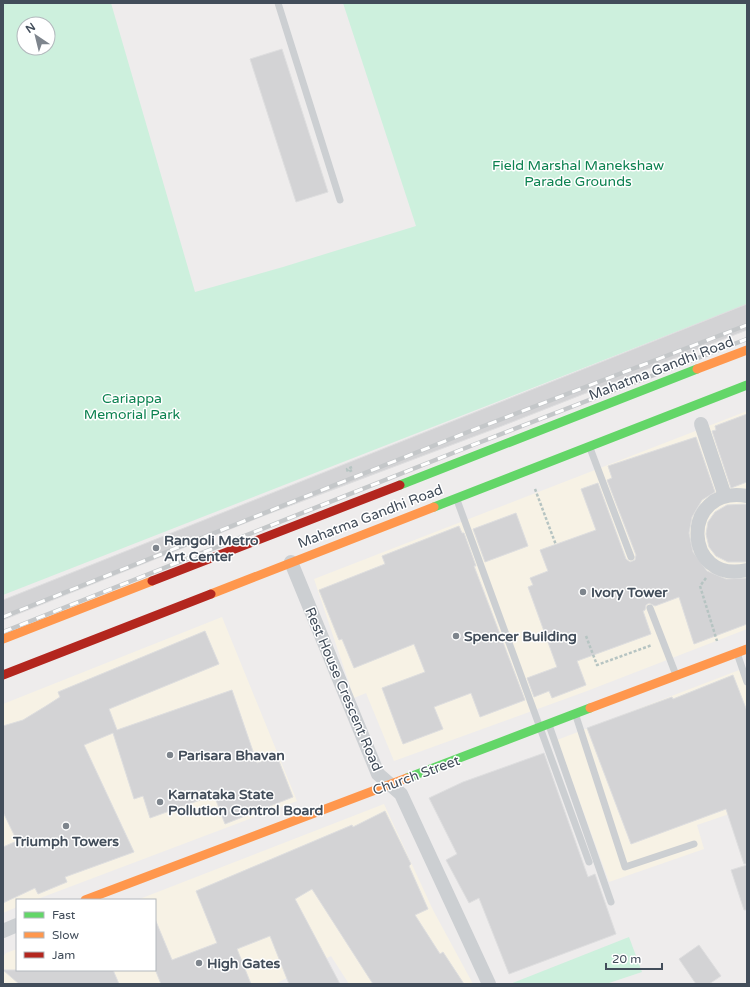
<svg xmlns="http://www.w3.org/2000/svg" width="750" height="987" viewBox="0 0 750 987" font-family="'Varela Round',sans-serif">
	<rect width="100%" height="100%" fill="#eeecec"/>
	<g fill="#f7f2e5">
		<path d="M 747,411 L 747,629 L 587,691 L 394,761 L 366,693 L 354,698 L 314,579 Z"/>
		<path d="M 222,617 L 297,801 L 35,900 L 17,900 L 17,907 L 3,913 L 3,704 Z"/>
		<path d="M 747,667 L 747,808 L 697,825 L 704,849 L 609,882 L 557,740 Z"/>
		<path d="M 384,804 L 433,910 L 473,984 L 349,984 L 331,956 L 275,984 L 3,984 L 3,957 L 6,953 L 17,949 L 17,970 L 155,970 L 155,900 L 137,900 Z"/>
	</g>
	<g fill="#cdf0dd" fill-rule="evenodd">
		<path d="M 3,3 L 111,3 L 195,292 L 283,267 L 416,226 L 343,3 L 747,3 L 747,304 L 3,595 ZM 24,24 L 48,24 L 48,48 L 24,48 Z"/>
		<path d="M 629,937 L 642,972 L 606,984 L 510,984 Z"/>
	</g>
	<g fill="#d3d3d5" stroke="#dededf">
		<path d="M 282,49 L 328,192 L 296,202 L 250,59 Z"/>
		<path d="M 747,304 L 747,330 L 502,426 L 263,516 L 3,620 L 3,600 Z"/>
		<path d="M 747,414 L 747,482 L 731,488 L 712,431 L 716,430 L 715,426 Z"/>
		<path d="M 696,437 L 715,492 L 702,500 L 692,517 L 689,533 L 693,552 L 707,571 L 726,579 L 747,578 L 747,624 L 694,644 L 679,597 L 655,606 L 649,603 L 646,605 L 645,610 L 643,611 L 651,634 L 577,661 L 586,685 L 552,698 L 549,691 L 534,697 L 527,678 L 557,667 L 528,587 L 533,585 L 530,578 L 548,571 L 540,550 L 596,530 L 581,489 L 598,483 L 626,559 L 630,562 L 635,560 L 636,555 L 607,480 L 612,478 L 608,466 Z"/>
		<path d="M 747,504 L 747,562 L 728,562 L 716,556 L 709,547 L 706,534 L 708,522 L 715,512 L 727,505 Z"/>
		<path d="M 516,513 L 528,546 L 485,562 L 473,529 Z"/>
		<path d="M 459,526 L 462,533 L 464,533 L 476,566 L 474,566 L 525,700 L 480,717 L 471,693 L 434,707 L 443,729 L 403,744 L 382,688 L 425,672 L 414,644 L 354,668 L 342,639 L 339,640 L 319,590 L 385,564 L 382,556 Z"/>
		<path d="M 205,631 L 219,664 L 109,709 L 117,730 L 232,690 L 257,763 L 277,756 L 293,797 L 225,824 L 214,795 L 150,818 L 143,796 L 134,799 L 113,733 L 84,745 L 134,852 L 65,877 L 67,882 L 38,894 L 35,888 L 3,903 L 3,847 L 17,841 L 3,812 L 3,726 L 23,720 L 46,706 L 60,697 L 58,692 Z"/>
		<path d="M 733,675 L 747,711 L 747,864 L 744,864 L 726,809 L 631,844 L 587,728 L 672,697 L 673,699 Z"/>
		<path d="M 544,753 L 588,877 L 595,874 L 616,934 L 509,974 L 479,898 L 469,903 L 446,860 L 457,854 L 429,798 L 463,782 Z"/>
		<path d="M 385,811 L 411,864 L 409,866 L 428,909 L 415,915 L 440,954 L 443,952 L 464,984 L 373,984 L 312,889 L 295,899 L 340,984 L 289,984 L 270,936 L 237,949 L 251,984 L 161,984 L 155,969 L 155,919 L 172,960 L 217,943 L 196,891 L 352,825 L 353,827 Z"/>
		<path d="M 747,865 L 747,910 L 744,910 L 731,870 Z"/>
		<path d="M 699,945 L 721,976 L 709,984 L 696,984 L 679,959 Z"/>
		<path d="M 3,970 L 113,970 L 119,984 L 19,984 Z"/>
	</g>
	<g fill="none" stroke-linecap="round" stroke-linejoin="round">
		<g stroke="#b6c4c2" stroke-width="2.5" stroke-dasharray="3 2" stroke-linecap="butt">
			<path d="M 352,467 L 347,469 L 348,472 L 352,470"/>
			<path d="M 535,489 L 556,545"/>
			<path d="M 706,578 L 700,586 L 717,641"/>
			<path d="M 586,636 L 597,665 L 652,645"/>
		</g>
		<g stroke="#cccfd2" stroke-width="7">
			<path d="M 278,3 L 340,200"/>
			<path d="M 590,448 L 631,557"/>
			<path d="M 457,500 L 589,862"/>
			<path d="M 650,608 L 676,675"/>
			<path d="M 737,653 L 747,682"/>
			<path d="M 576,716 L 625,867 L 694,844"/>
			<path d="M 549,725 L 611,902"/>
		</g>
		<g stroke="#cccfd2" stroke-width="14">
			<path d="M 701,424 L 725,496"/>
			<path d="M 747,496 C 679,485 683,585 747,570"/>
			<path d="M 291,562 L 378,774 L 401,794 L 489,984"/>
			<path d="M 3,931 L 17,925"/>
		</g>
		<g stroke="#63d668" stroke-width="9">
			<path d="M 400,485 L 697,369"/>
			<path d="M 434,507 L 747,385"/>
			<path d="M 407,778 L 590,708"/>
		</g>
		<g stroke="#ff974d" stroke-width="9">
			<path d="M 697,369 L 747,350"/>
			<path d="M 211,594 L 434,507"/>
			<path d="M 3,639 L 152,581"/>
			<path d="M 590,708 L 747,649"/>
			<path d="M 85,900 L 407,778"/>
		</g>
		<g stroke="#b3261e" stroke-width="9">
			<path d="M 152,581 L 400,485"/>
			<path d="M 3,675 L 211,594"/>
		</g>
		<g stroke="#c4c7c9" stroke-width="4.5">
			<g id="rail">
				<path d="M 3,617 L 468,432 L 747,325"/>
				<path d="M 3,632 L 473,445 L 747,339"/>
			</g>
		</g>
		<use href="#rail" stroke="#fff" stroke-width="3" stroke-dasharray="9" stroke-linecap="butt"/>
	</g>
	<g fill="#7e858d" stroke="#fff" stroke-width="1.5">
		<circle cx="156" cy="548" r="4"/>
		<circle cx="583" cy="592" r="4"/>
		<circle cx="456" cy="636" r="4"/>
		<circle cx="170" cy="755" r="4"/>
		<circle cx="160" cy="802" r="4"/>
		<circle cx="66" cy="826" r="4"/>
		<circle cx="199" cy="963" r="4"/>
	</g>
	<g text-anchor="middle" stroke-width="3" stroke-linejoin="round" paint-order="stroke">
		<g font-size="14" fill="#0c8250" stroke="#fff">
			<text x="578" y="170">Field Marshal Manekshaw<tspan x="578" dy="16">Parade Grounds</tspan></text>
			<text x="132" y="403">Cariappa<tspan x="132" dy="16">Memorial Park</tspan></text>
		</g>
		<g font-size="14" fill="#424d5a" stroke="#fff">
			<text transform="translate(661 368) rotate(-21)" y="5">Mahatma Gandhi Road</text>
			<text transform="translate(370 516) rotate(-21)" y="5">Mahatma Gandhi Road</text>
			<text transform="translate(344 689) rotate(67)" y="5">Rest House Crescent Road</text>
			<text transform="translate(416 775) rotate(-20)" y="5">Church Street</text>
		</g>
		<g font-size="14" font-weight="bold" fill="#424d5a" stroke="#fff" text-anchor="start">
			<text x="164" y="545">Rangoli Metro<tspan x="164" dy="16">Art Center</tspan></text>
			<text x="591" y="597">Ivory Tower</text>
			<text x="464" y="641">Spencer Building</text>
			<text x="178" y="760">Parisara Bhavan</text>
			<text x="168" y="799">Karnataka State<tspan x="168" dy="16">Pollution Control Board</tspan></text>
			<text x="66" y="846" text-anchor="middle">Triumph Towers</text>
			<text x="207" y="968">High Gates</text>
		</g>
	</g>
	<rect width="750" height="987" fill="none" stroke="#424d5a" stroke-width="8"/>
	<rect x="16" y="899" width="140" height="72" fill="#ffffff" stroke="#b3b8bd"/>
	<rect x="24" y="912" width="20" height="6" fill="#63d668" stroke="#b3b8bd"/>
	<text x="52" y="919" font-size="12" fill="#424d5a">Fast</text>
	<rect x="24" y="932" width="20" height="6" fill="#ff974d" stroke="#b3b8bd"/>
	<text x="52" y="939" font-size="12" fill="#424d5a">Slow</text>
	<rect x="24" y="952" width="20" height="6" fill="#b3261e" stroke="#b3b8bd"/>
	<text x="52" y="959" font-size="12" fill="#424d5a">Jam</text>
	<g transform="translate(36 36) rotate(325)"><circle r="19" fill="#ffffff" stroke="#b3b8bd"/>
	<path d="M0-3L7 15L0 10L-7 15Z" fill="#7e858d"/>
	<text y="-6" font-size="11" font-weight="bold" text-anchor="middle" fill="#424d5a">N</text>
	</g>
	<path d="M606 963v6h56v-6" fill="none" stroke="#424d5a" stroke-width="2"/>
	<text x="612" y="963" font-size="12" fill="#424d5a" stroke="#ffffff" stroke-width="3" paint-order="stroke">20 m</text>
</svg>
